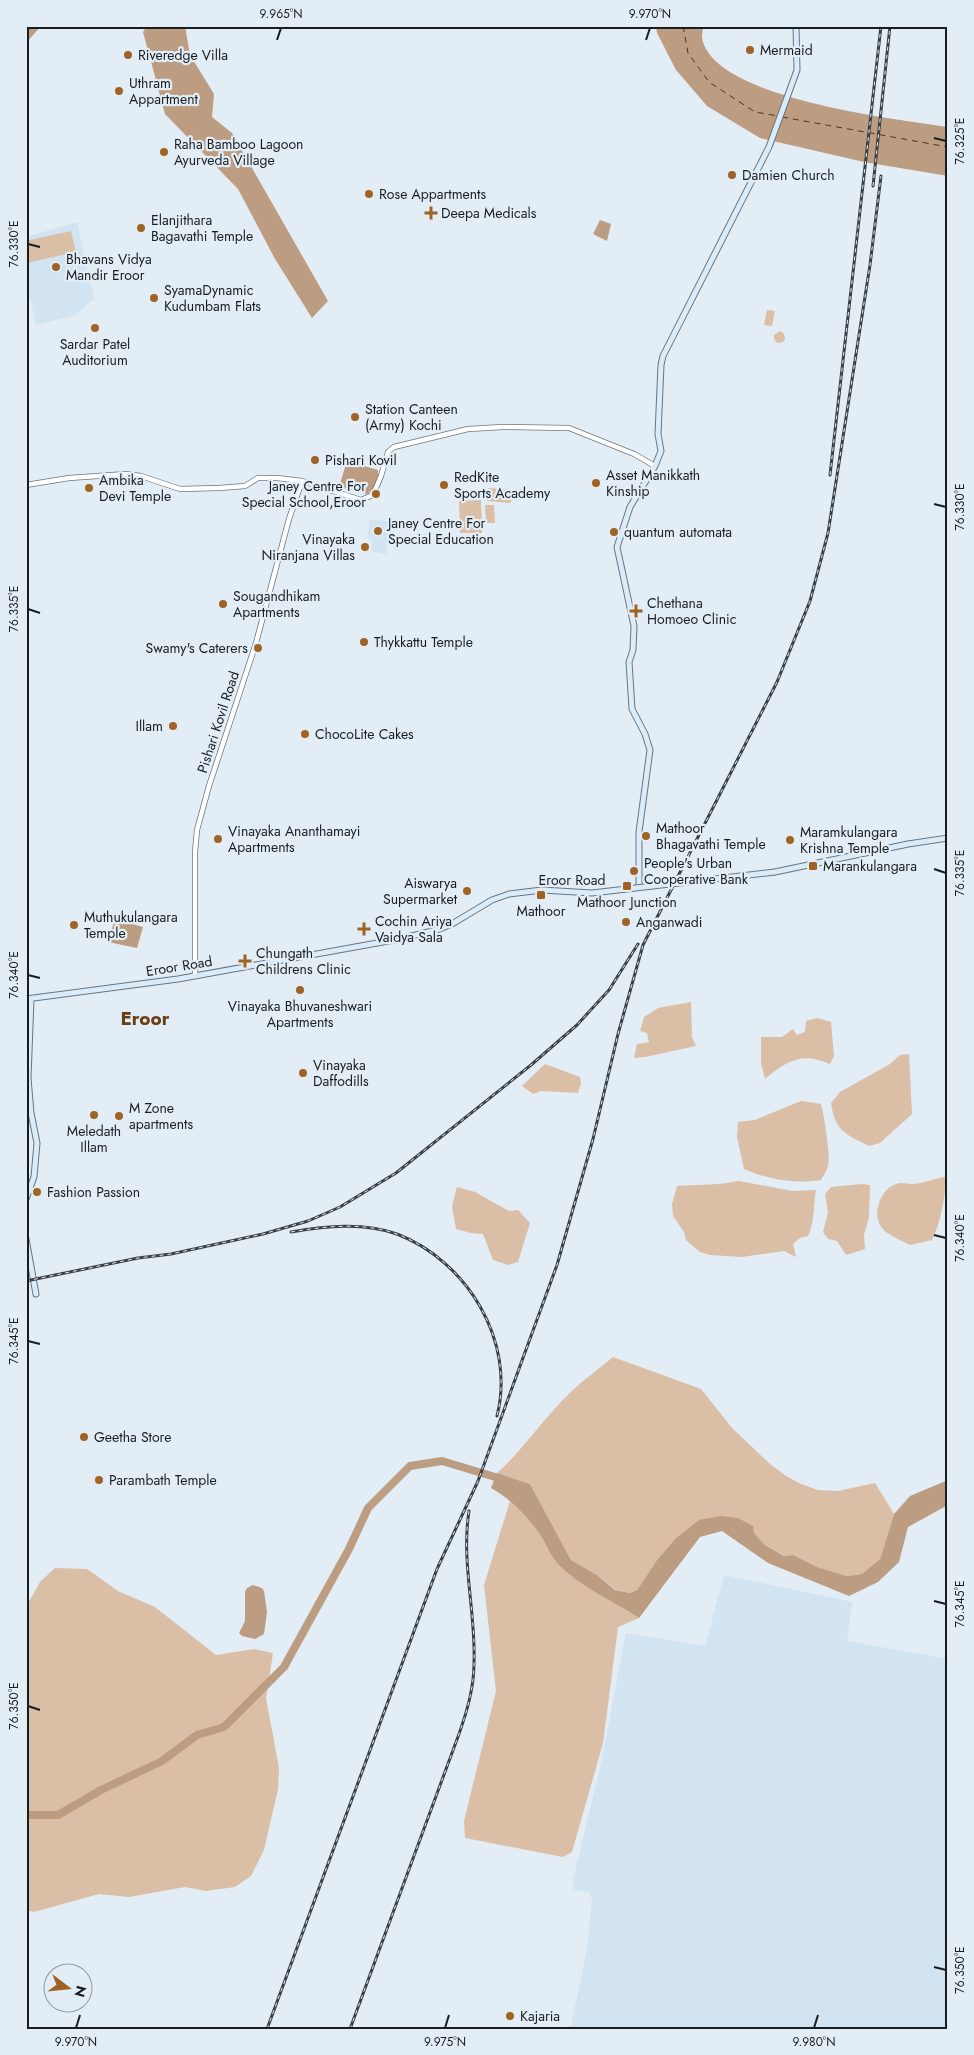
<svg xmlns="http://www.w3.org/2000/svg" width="974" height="2055" viewBox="0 0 974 2055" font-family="Jost,sans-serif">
	<rect width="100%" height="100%" fill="#e2edf6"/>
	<g fill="#d2e3f1">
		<path d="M 77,222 L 94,299 L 73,316 L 36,325 L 30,297 L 26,297 L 26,237 Z"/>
		<path d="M 370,520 L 385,521 L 389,524 L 386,554 L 371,551 L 372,541 L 367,538 Z"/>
		<path d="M 724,1575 L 852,1602 L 847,1641 L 948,1659 L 948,2029 L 564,2029 L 571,2025 L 587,1950 L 592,1899 L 589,1892 L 574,1890 L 573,1880 L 600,1768 L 626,1633 L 705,1646 Z"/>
	</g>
	<g fill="#dabea6">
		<path d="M 71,231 L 76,252 L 26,263 L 26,241 Z"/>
		<path d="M 767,310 L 775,311 L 772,326 L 764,325 Z"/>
		<path d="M 780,331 L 784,334 L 785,339 L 783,342 L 777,343 L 774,339 L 774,335 Z"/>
		<path d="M 488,488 L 512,490 L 511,503 L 487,501 Z"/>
		<path d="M 481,500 L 482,533 L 460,533 L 459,501 Z"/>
		<path d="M 485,505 L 494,505 L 495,523 L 486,523 Z"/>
		<path d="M 691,1002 L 692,1037 L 696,1046 L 645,1057 L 634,1058 L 637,1044 L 649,1042 L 647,1033 L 640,1031 L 644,1017 L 658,1008 Z"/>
		<path d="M 817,1018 L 831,1022 L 834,1056 L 830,1064 C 802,1052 788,1060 765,1079 L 761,1063 L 761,1037 L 782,1037 L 793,1029 L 797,1035 L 805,1032 L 806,1021 Z"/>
		<path d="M 909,1054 L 912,1114 L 880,1143 L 869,1146 C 845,1134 835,1131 831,1103 L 840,1092 L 890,1064 L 900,1055 Z"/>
		<path d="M 545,1064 L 580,1077 L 581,1083 L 578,1093 L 541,1091 L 533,1094 L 522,1086 Z"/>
		<path d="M 801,1101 L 821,1104 C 824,1114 831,1159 828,1166 C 827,1171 823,1176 821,1180 C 793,1184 770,1180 744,1169 L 737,1137 L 738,1122 L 755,1120 Z"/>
		<path d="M 946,1177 C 945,1198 941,1222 932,1240 L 910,1245 C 902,1241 893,1237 886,1232 C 870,1220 878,1190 896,1184 C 901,1182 906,1184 912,1184 C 923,1184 934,1178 946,1177 Z"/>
		<path d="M 739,1181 L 792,1191 L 816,1190 C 813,1206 815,1221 808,1236 L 800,1238 L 793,1244 L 796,1257 L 784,1251 L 742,1257 L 710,1255 L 700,1252 L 686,1240 L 684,1232 L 673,1216 L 672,1204 L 677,1186 L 719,1184 Z"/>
		<path d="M 862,1184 L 870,1185 L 869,1217 L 864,1235 L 865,1249 L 846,1255 L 837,1241 L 828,1239 L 823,1232 L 828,1213 L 825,1194 L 831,1187 Z"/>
		<path d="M 457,1187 L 475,1192 L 509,1211 L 518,1210 L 530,1223 L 518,1262 L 508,1265 L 493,1260 L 483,1234 L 471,1233 L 456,1229 L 452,1206 Z"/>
		<path d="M 613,1357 L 701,1389 L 732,1428 L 770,1464 L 786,1476 L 801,1484 L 818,1490 L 838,1491 L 875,1483 L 894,1514 L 880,1559 L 862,1574 L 847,1576 L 817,1567 L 793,1555 L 785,1556 L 765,1545 L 738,1518 L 675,1539 L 657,1560 L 637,1590 L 630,1593 L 616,1590 L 597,1575 L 571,1560 L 530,1484 L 497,1473 C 525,1448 544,1417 571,1392 C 584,1379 599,1369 613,1357 Z"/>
		<path d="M 510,1501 L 527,1517 L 571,1576 L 639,1618 L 618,1627 L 603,1743 L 572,1852 L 563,1857 L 465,1838 L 464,1821 L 496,1691 L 484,1585 Z"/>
		<path d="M 55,1568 L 87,1569 L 118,1591 L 155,1607 L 216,1655 L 254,1649 L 273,1653 L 266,1698 L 279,1768 L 278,1789 L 264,1850 L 251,1876 L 235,1887 L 206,1891 L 185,1887 L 129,1897 L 99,1894 L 34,1912 L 26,1910 L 26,1607 L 40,1582 Z"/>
	</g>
	<g fill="#bd9d82">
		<path d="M 26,26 L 41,26 L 26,43 Z"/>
		<path d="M 147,26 L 185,26 L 190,55 L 214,94 L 212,117 L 232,133 L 328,301 L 312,318 L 275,259 L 238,189 L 165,114 L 143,32 Z"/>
		<path d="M 656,26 L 703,26 C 703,30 702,34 702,38 C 713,99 897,119 948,127 L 948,176 L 864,162 L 760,138 L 707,106 L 676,70 L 657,33 Z"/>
		<path d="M 600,220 L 611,224 L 607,241 L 593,234 Z"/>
		<path d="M 346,464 L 364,466 L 378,470 C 379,479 375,490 367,494 L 339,487 Z"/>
		<path d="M 115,919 L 143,927 L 137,948 L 108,942 Z"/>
		<path d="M 497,1473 L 530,1484 L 571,1560 L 597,1575 L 615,1590 L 630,1593 L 637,1590 L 657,1560 L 675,1539 L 699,1520 L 721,1516 L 738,1518 L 753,1526 L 754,1533 L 765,1545 L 784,1556 L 793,1555 L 817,1567 L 847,1576 L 862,1574 L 880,1559 L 894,1514 L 910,1496 L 948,1480 L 948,1505 L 908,1527 L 899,1562 L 878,1582 L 849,1596 L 768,1563 L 722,1531 L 700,1537 L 639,1618 C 613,1601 581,1587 559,1565 C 551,1557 547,1545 541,1536 C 528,1517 511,1499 491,1488 Z"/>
		<path d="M 253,1585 L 262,1588 L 264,1591 L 267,1612 L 264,1634 L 255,1639 L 242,1636 L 239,1633 L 245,1621 L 245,1592 L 247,1588 Z"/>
	</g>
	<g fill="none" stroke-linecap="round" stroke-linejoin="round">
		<path stroke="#bd9d82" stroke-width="8" d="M 26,1815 L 58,1815 L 101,1790 L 162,1761 L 197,1735 L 224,1727 L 284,1667 L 349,1549 L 368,1508 L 410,1466 L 442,1461 L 505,1480"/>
		<g stroke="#543311" stroke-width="1" stroke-dasharray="6 5" stroke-linecap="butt">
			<path d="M 683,26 L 688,53 L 709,82 L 755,112 L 778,116"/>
			<path d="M 782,117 L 948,147"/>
		</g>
		<g stroke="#6c757d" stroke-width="6">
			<g id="tertiary">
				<path d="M 26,485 L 69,478 L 126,474 L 141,476 L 180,489 L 219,488 L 245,486 L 258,478 L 277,478 L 302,481 L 361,500 L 373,495 L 381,476 L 388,452 L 394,447 L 468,429 L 503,427 L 569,428 L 634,454 L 655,466"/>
				<path d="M 195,976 L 195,852 L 197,830 L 209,786 L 256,643 L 289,519 L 302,481"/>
			</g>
		</g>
		<g stroke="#6c757d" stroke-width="7">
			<g id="secondary">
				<path d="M 775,872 L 908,844 L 948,838"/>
				<path d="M 639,884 L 639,832 L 650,750 L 645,734 L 632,709 L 629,662 L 633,650 L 634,626 L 617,547 L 630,507 L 655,466 L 661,451 L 658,434 L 661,365 L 663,356 L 769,147 L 797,70 L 796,26"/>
				<path d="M 26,999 L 178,979 L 394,940 L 437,930 L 452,924 L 492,900 L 509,894 L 542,890"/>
				<path d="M 26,1199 L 34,1177 L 37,1143 L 31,1113 L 28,1078 L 31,999"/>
				<path d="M 26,1239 L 36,1294"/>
			</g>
		</g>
		<use href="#tertiary" stroke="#fff" stroke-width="4.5"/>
		<use href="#secondary" stroke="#daecfa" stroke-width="5"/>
		<g stroke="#3b4044" stroke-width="3">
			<g id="rail">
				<path d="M 873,186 L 890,26"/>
				<path d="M 830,475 L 881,26"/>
				<path d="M 291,1232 C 326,1226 363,1222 397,1234 C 467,1261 516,1341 497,1416"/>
				<path d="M 26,1281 L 138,1258 L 171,1254 L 263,1234 L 308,1221 L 340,1207 L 396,1173 L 531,1065 L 577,1025 L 609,990 L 638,944"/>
				<path d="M 267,2029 L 437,1569 L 478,1481 L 557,1265 L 593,1139 L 618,1034 L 643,945 L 777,682 L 810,601 L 828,533 L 870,265 L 881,176"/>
				<path d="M 350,2029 L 459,1734 C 467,1711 474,1688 474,1663 C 476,1612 461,1563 469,1511"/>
			</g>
		</g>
		<use href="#rail" stroke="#e2edf6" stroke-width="1" stroke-dasharray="4" stroke-linecap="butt"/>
		<g stroke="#6c757d" stroke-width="7" stroke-linecap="butt">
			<path id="secondary-bridge" d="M 542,890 L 592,893 L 775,872"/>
		</g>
		<use href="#secondary-bridge" stroke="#daecfa" stroke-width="5"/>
	</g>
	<path fill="none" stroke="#191d20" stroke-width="2" d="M 277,40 L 281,28M 646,40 L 650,28M 934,138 L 946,141M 28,244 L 40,247M 934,504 L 946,507M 28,609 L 40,613M 934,869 L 946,873M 28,975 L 40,978M 934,1235 L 946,1238M 28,1341 L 40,1344M 934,1601 L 946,1604M 28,1706 L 40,1710M 934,1967 L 946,1970M 76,2028 L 80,2015M 445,2028 L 449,2015M 814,2028 L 818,2015"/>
	<g fill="#9f6325" stroke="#e2edf6" stroke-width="2">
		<circle cx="750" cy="50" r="5"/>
		<circle cx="128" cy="55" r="5"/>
		<circle cx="119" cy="91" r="5"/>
		<circle cx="164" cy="152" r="5"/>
		<circle cx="732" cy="175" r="5"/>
		<circle cx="369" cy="194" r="5"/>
		<path d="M428.5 205.5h5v5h5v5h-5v5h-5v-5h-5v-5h5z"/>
		<circle cx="141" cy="228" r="5"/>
		<circle cx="56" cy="267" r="5"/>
		<circle cx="154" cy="298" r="5"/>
		<circle cx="95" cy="328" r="5"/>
		<circle cx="355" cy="417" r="5"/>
		<circle cx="315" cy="460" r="5"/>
		<circle cx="596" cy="483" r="5"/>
		<circle cx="444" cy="485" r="5"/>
		<circle cx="89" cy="488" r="5"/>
		<circle cx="376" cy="494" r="5"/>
		<circle cx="378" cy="531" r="5"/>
		<circle cx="614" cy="532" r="5"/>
		<circle cx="365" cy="547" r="5"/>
		<circle cx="223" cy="604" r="5"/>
		<path d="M633.5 603.5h5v5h5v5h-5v5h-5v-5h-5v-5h5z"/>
		<circle cx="364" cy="642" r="5"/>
		<circle cx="258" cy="648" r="5"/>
		<circle cx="173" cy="726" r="5"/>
		<circle cx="305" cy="734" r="5"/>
		<circle cx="646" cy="836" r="5"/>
		<circle cx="218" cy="839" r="5"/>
		<circle cx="790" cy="840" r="5"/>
		<rect x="808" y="861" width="10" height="10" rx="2.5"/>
		<circle cx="634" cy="871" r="5"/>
		<rect x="622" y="881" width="10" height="10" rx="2.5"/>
		<circle cx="467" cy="891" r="5"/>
		<rect x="536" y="890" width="10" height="10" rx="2.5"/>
		<circle cx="626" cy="922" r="5"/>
		<circle cx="74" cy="925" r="5"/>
		<path d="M361.5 921.5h5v5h5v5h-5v5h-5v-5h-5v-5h5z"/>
		<path d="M242.5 953.5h5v5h5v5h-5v5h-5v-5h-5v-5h5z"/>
		<circle cx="300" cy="990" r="5"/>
		<circle cx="303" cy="1073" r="5"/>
		<circle cx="94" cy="1115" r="5"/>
		<circle cx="119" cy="1116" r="5"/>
		<circle cx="37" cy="1192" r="5"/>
		<circle cx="84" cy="1437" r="5"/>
		<circle cx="99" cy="1480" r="5"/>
		<circle cx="510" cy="2016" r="5"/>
	</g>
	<g text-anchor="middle" stroke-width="4.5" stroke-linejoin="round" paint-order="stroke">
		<g font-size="14" fill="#191d20" stroke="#e2edf6" text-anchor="start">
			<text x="760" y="55">Mermaid</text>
			<text x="138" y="60">Riveredge Villa</text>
			<text x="129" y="88">Uthram<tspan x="129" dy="16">Appartment</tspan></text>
			<text x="174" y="149">Raha Bamboo Lagoon<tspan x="174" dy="16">Ayurveda Village</tspan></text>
			<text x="742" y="180">Damien Church</text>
			<text x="379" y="199">Rose Appartments</text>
			<text x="441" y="218">Deepa Medicals</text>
			<text x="151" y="225">Elanjithara<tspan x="151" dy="16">Bagavathi Temple</tspan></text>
			<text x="66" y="264">Bhavans Vidya<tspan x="66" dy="16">Mandir Eroor</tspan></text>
			<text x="164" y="295">SyamaDynamic<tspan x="164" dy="16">Kudumbam Flats</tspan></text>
			<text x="95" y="349" text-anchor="middle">Sardar Patel<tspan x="95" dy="16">Auditorium</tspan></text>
			<text x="365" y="414">Station Canteen<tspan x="365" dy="16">(Army) Kochi</tspan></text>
			<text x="325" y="465">Pishari Kovil</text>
			<text x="606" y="480">Asset Manikkath<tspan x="606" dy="16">Kinship</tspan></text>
			<text x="454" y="482">RedKite<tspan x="454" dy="16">Sports Academy</tspan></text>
			<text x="99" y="485">Ambika<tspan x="99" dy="16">Devi Temple</tspan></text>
			<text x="366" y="491" text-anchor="end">Janey Centre For<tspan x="366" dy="16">Special School,Eroor</tspan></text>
			<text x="388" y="528">Janey Centre For<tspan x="388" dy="16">Special Education</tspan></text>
			<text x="624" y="537">quantum automata</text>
			<text x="355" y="544" text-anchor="end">Vinayaka<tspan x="355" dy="16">Niranjana Villas</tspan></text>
			<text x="233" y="601">Sougandhikam<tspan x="233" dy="16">Apartments</tspan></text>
			<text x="647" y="608">Chethana<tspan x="647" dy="16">Homoeo Clinic</tspan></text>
			<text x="374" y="647">Thykkattu Temple</text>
			<text x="248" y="653" text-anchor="end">Swamy's Caterers</text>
			<text x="163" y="731" text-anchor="end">Illam</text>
			<text x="315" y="739">ChocoLite Cakes</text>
			<text x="656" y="833">Mathoor<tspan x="656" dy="16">Bhagavathi Temple</tspan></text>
			<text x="228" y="836">Vinayaka Ananthamayi<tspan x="228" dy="16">Apartments</tspan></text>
			<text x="800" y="837">Maramkulangara<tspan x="800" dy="16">Krishna Temple</tspan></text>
			<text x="644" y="868">People's Urban<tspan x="644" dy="16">Cooperative Bank</tspan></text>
			<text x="823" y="871">Marankulangara</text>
			<text x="457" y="888" text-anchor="end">Aiswarya<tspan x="457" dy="16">Supermarket</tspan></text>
			<text x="627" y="907" text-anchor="middle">Mathoor Junction</text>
			<text x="541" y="916" text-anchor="middle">Mathoor</text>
			<text x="84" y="922">Muthukulangara<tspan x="84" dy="16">Temple</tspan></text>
			<text x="375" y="926">Cochin Ariya<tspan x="375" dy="16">Vaidya Sala</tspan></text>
			<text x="636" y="927">Anganwadi</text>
			<text x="256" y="958">Chungath<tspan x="256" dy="16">Childrens Clinic</tspan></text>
			<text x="300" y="1011" text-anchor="middle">Vinayaka Bhuvaneshwari<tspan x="300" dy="16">Apartments</tspan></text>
			<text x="313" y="1070">Vinayaka<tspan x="313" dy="16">Daffodills</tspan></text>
			<text x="129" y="1113">M Zone<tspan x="129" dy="16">apartments</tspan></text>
			<text x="94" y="1136" text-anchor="middle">Meledath<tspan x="94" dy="16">Illam</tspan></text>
			<text x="47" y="1197">Fashion Passion</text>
			<text x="94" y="1442">Geetha Store</text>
			<text x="109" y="1485">Parambath Temple</text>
			<text x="520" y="2021">Kajaria</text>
		</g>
		<g font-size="14" fill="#191d20" stroke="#e2edf6">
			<text transform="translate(218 722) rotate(-72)" y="5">Pishari Kovil Road</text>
			<text x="572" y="885">Eroor Road</text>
			<text transform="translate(179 966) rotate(-9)" y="5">Eroor Road</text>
		</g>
		<g font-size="19" font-weight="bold" fill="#694015" stroke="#e2edf6">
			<text x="145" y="1025">Eroor</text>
		</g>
	</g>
	<rect width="974" height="2055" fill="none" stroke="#e2edf6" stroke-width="55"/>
	<g transform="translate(68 1988) rotate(106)"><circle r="24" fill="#e2edf6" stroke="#929aa0"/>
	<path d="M0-4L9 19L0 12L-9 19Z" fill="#9f6325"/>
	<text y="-8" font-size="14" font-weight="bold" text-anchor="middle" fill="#191d20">N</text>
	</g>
	<rect x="28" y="28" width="918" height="2000" fill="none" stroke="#191d20" stroke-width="2"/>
	<g font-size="12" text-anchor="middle" fill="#191d20">
		<text x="281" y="18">9.965°N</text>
		<text x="650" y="18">9.970°N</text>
		<text transform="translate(960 141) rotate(-90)" y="4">76.325°E</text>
		<text transform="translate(14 244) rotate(-90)" y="4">76.330°E</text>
		<text transform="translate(960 507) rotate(-90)" y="4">76.330°E</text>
		<text transform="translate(14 609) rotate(-90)" y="4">76.335°E</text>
		<text transform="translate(960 873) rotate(-90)" y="4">76.335°E</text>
		<text transform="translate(14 975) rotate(-90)" y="4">76.340°E</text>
		<text transform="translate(960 1238) rotate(-90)" y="4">76.340°E</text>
		<text transform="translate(14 1341) rotate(-90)" y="4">76.345°E</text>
		<text transform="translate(960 1604) rotate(-90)" y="4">76.345°E</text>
		<text transform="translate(14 1706) rotate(-90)" y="4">76.350°E</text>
		<text transform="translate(960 1970) rotate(-90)" y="4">76.350°E</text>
		<text x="76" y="2046">9.970°N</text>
		<text x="445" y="2046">9.975°N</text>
		<text x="814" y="2046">9.980°N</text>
	</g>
</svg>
